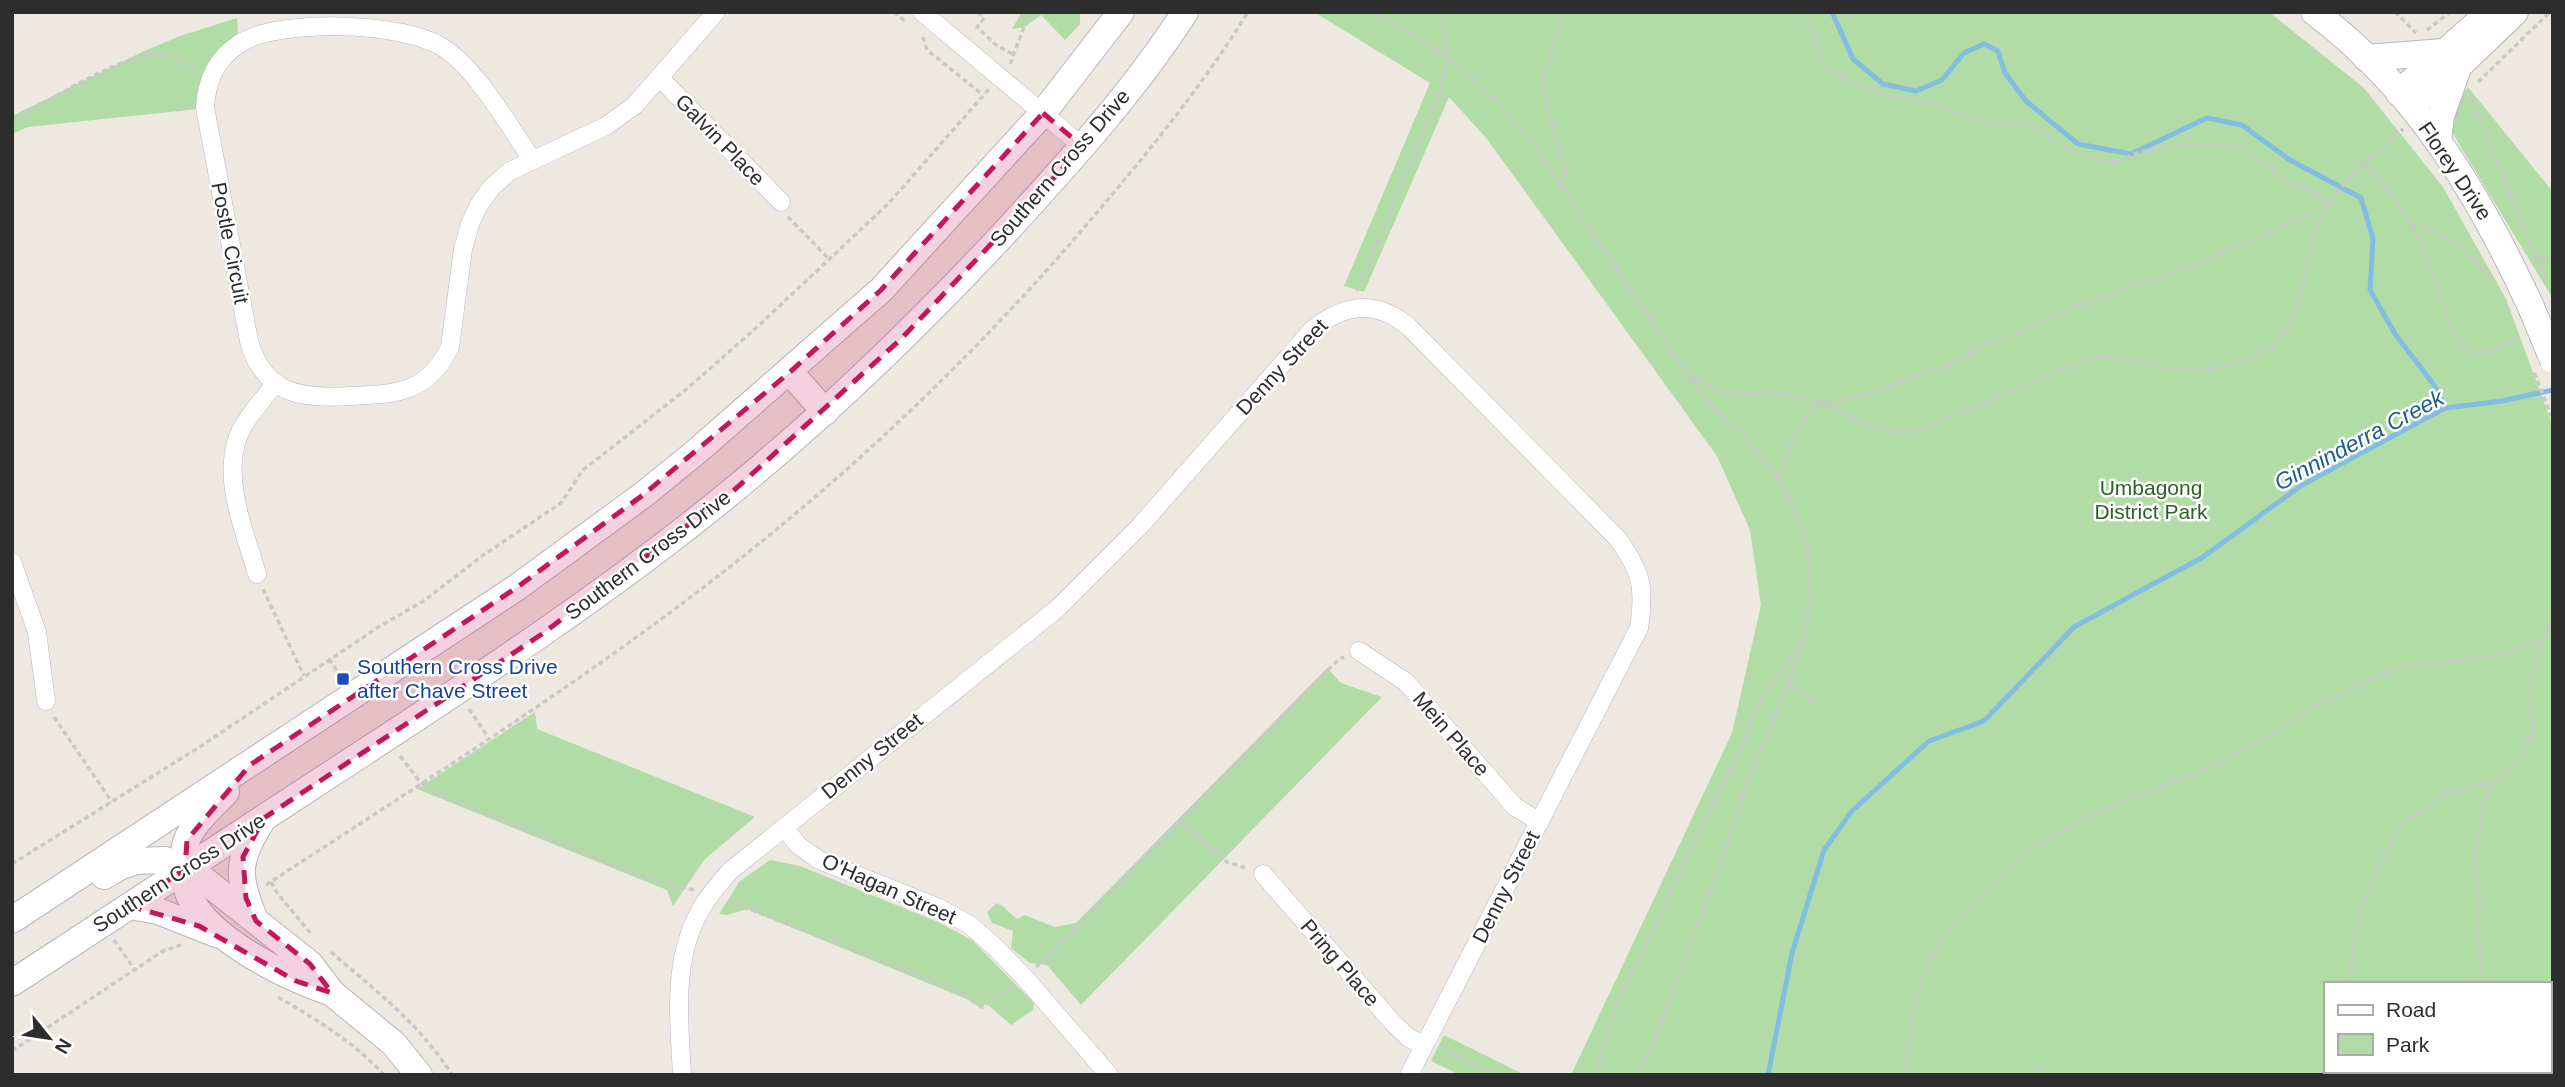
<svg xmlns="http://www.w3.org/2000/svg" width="2565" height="1087" viewBox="0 0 2565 1087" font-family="Arial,sans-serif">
	<rect width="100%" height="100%" fill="#ede9e1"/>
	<g fill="#b2dca5" fill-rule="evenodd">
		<path d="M 1022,12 L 1080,12 L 1080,24 L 1065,40 L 1041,15 L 1025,27 L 1012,29 Z"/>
		<path d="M 1314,12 L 2269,12 L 2364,88 L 2443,187 L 2506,299 L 2553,427 L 2553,1075 L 1571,1075 L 1732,733 L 1761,605 L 1750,530 L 1717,456 L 1487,139 L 1449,97 L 1364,292 L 1344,286 L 1430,83 ZM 2325,984 L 2549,984 L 2549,1071 L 2325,1071 Z"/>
		<path d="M 237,18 L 238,36 L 198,109 L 28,127 L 12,134 L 12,116 L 142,52 L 180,36 Z"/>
		<path d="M 2468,87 L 2553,192 L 2553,299 L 2450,129 L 2459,100 Z"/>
		<path d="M 1327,668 L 1341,683 L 1382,697 L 1081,1005 L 1047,965 L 1030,963 L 1011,948 L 1013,931 L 992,923 L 987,912 L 997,903 C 1006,907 1009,914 1018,919 L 1024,915 L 1055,927 L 1076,923 Z"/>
		<path d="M 535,712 L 537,729 L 755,817 L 704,860 L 673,906 L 667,890 L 417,789 Z"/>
		<path d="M 770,860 L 800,866 L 938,922 L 972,940 L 1034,1003 L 1033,1010 L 1011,1025 L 986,1003 L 982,1009 L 969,1000 L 747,909 L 727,915 L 719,914 L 739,882 Z"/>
		<path d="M 1444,1035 L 1525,1075 L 1460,1075 L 1431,1061 Z"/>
	</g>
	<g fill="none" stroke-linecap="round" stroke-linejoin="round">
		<g stroke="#81bee2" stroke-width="5">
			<path d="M 1832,12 L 1853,59 L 1883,84 L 1916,91 L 1942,80 L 1964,53 L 1984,44 L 1998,51 L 2005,73 L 2026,101 L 2078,144 L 2131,154 L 2207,118 L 2242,125 L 2290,160 L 2361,198 L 2373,239 L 2370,290 L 2395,334 L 2434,385 L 2445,408"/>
			<path d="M 1768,1075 L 1792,953 L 1824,850 L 1852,811 L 1929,741 L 1984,721 L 2074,627 L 2203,557 L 2302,485 L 2445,408 L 2502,401 L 2553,390"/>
		</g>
		<g stroke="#b5b6bf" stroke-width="19">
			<g id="street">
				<path d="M 922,12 L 1083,147"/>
				<path d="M 660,78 L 781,202"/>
				<path d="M 532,159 C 508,125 477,69 442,47 C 403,22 278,18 239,44 C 216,59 207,80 205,107 L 249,341 C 264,395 302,399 351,396 C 397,394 428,393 450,347 L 463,249 L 470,224 L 479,205 L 491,188 L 510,171 L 606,126 L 635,105 L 716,12"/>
				<path d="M 12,562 L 37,632 L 46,701"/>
				<path d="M 257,574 C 245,532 222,480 238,437 C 246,417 263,400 275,384"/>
				<path d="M 1359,651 L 1406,682 L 1515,807 L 1540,822"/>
				<path d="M 784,827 L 798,845 L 819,860 L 937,907 L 970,925 L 996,948 L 1025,978 L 1109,1075"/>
				<path d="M 1263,874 L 1394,1024 L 1409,1038 L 1424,1045"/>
				<path d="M 682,1075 C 679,1015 671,953 706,901 C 713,890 722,881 730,871 L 1058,608 L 1140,526 L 1313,329 C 1344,304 1375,299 1408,326 L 1618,539 C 1642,573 1645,587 1639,628 L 1409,1075"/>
			</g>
		</g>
		<g stroke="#b5b6bf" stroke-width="28">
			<g id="secondary">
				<path d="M 2314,12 C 2415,87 2480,196 2531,307"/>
				<path d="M 2366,58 L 2444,52"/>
				<path d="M 2399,93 L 2490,12"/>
				<path d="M 2411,106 L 2449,75 L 2515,12"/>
				<path d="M 2438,141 L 2441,116 L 2458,68"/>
				<path d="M 790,372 L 825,412"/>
				<path d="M 226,792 C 212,808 193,822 186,842 C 183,851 184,859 185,869 C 186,877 185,887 189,895 C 208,940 288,978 332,993"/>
				<path d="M 104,876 L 119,867 L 136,861 L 165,860 L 199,876 L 310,964 L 332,993 L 394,1044 L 419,1075"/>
				<path d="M 130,906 L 158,911 L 216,934"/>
				<path d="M 12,920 L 516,588 L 643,495 L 696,452 L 881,290 L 1043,113 L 1121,12"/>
				<path d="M 255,920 C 237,877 236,862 261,822"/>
				<path d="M 12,983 C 128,906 244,831 360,755 C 487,672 614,588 731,492 C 830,411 923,321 1010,227 C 1072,159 1135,90 1185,12"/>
			</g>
		</g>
		<g stroke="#c8c8c8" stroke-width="3.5" stroke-dasharray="5 3.5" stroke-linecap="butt">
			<path d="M 894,12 L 907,23"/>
			<path d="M 978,12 L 984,18 L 977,27 L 995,44 L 1014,55"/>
			<path d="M 1440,12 L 1449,57 L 1496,100 L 1539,152 L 1700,393 L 1749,442 L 1780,481 L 1805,533 L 1809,560 L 1811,600 L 1800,656 L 1745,789 L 1721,863 L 1655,1040 L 1636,1075"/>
			<path d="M 1802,12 L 1808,21 L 1822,59 L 1830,70 L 1855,83 L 1880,94 L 1931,102 L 1958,114 L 1999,125 L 2031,123 C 2059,148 2083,159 2120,162 C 2140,144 2209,143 2235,147 L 2245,150 L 2255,160 L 2270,165 L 2277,175 L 2288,182 L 2315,193 L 2330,204 L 2295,222 L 2175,273 L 2075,307 L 2011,336 L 1979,346 L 1960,361 L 1866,394 L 1826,405"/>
			<path d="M 2395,12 L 2416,33"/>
			<path d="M 2427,30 L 2450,12"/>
			<path d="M 923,37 L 927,50 L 983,95"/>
			<path d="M 1010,64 L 1026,22 L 1033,12"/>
			<path d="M 2478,82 L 2550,12"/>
			<path d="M 2471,97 L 2537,259 L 2553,258"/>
			<path d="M 12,120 C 51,102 129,45 171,57 C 179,59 188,65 196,69"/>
			<path d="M 2363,165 L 2403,129"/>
			<path d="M 1560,184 L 1566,172 L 1541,85 L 1564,12"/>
			<path d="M 788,217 L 828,258"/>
			<path d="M 2411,224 C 2454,235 2466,247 2492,282"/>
			<path d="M 2537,259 L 2547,284"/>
			<path d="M 1357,291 L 1440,91 L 1449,57 L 1374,12"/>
			<path d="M 1690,377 L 1724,393 L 1777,393 L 1821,402 C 1797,424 1787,450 1780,481"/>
			<path d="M 1821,402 C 1862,419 1876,438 1924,429 L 2072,366 C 2080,363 2089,359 2097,358 C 2126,354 2153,368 2181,370 C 2205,373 2237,364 2259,355 C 2305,336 2302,260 2321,219 C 2331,199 2346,179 2363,165 L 2368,167 C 2383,185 2399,203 2410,223 C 2427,253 2437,286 2448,318 C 2452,330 2460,348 2473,352 C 2489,355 2506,344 2519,338"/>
			<path d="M 2553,507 L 2553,512"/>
			<path d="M 263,589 L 304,676"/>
			<path d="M 329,659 L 341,677"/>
			<path d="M 1788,686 L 1805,692 L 1814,705"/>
			<path d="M 469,709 L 488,737"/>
			<path d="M 54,717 L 112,802"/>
			<path d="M 400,756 L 421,783 L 447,797 L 649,879 L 694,890"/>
			<path d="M 1180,821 L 1227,862 L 1246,868"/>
			<path d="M 12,864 L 201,746 L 380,626 L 425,600 L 482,556 L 561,503 L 583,470 L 688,388 L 756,328 L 888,204 L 989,89"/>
			<path d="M 271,882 L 277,893 L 312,935"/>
			<path d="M 266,885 C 420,784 577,686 722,573 C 860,466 988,342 1100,209 C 1153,146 1205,82 1248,12"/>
			<path d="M 728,901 L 953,988 L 982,1007 L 1012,988"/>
			<path d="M 114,940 L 135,970"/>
			<path d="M 331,952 C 375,990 421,1025 452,1075"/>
			<path d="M 1036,967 L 1338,660 L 1344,657"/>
			<path d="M 2349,984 L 2355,933 L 2369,887 L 2402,824 L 2445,794 L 2499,781"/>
			<path d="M 2475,984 L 2482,973 L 2478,939 L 2479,899 L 2474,856 L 2486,795 L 2523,754 L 2534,728 L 2530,691 L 2542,640"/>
			<path d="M 278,997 C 318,1021 352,1040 384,1075"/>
			<path d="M 1441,1048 L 1495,1075"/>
			<path d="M 12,1051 L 163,951 L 181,945"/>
			<path d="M 2039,1069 L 2050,1075"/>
			<path d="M 2360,1071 L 2361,1075"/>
			<path d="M 1595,1075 L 1616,1006 L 1741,748 L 1762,697 L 1803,643"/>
			<path d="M 1906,1075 L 1911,1023 L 1923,980 L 1943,937 L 2028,853 L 2081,819 L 2227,761 L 2305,713 L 2388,671 L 2406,665 L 2464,661 L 2506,653 L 2542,640 L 2552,623 L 2553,614"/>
			<path d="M 2382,1075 L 2384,1071"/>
		</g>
		<use href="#street" stroke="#fff" stroke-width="18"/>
		<use href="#secondary" stroke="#fff" stroke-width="26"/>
		<g stroke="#b5b6bf" stroke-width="28" stroke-linecap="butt">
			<path id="secondary-bridge" d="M 2531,307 L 2553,360"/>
		</g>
		<path stroke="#c8c8c8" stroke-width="3.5" stroke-dasharray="5 3.5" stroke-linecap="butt" d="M 2534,373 L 2553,420"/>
		<use href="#secondary-bridge" stroke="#fff" stroke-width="26"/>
	</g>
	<path fill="#c2185b" fill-opacity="0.2" stroke="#c2185b" stroke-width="5" stroke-dasharray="14 9" stroke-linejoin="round" d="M 1043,113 L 1083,147 L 901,339 L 731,493 L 542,634 L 264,818 L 243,857 L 246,898 L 256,921 L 310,964 L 332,993 L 296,981 L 199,926 L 130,906 L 185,869 L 187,840 L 250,765 L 516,588 L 643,495 L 790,372 L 881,290 Z"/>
	<rect fill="#1a4fb4" stroke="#fff" stroke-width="2.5" x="336" y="672" width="14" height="14" rx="3.5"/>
	<g text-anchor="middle" stroke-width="5" stroke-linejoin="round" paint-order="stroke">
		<g font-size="21" fill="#2d2d2d" stroke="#fff">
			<text transform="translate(720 140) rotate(46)" y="7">Galvin Place</text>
			<text transform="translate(1060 168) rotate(-49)" y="7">Southern Cross Drive</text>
			<text transform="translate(2455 171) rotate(56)" y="7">Florey Drive</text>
			<text transform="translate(230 243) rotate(79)" y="7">Postle Circuit</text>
			<text transform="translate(1282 367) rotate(-47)" y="7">Denny Street</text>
			<text transform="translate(648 555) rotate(-37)" y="7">Southern Cross Drive</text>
			<text transform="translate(1451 734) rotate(49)" y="7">Mein Place</text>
			<text transform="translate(872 756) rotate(-39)" y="7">Denny Street</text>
			<text transform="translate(179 873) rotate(-33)" y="7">Southern Cross Drive</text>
			<text transform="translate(1506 887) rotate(-63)" y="7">Denny Street</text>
			<text transform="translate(889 889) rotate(24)" y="7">O'Hagan Street</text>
			<text transform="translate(1340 963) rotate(49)" y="7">Pring Place</text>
		</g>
		<g font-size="21" fill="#2a6324" stroke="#fff">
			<text x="2151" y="495">Umbagong<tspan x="2151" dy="24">District Park</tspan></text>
		</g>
		<g font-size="21" fill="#164399" stroke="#fff" text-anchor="start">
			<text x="357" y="674">Southern Cross Drive<tspan x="357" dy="24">after Chave Street</tspan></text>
		</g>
		<g font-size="23" font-style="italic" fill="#1e5d91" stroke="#fff">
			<text transform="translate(2359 440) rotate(-28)" y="8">Ginninderra Creek</text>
		</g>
	</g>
	<rect width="2565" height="1087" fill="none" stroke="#2d2d2d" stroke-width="28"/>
	<rect x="2324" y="982" width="228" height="91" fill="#ffffff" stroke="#ababab" stroke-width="2"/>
	<rect x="2338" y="1005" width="35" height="10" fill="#ffffff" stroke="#ababab" stroke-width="2"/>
	<text x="2386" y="1017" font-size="21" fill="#2d2d2d">Road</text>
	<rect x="2338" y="1034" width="35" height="21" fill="#b2dca5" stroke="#ababab" stroke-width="2"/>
	<text x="2386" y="1052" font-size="21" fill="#2d2d2d">Park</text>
	<g transform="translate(49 1038) rotate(120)" stroke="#ffffff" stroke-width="5" paint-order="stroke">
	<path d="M0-5L12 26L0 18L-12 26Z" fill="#2d2d2d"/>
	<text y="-10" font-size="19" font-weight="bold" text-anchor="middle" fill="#2d2d2d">N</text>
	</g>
</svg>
